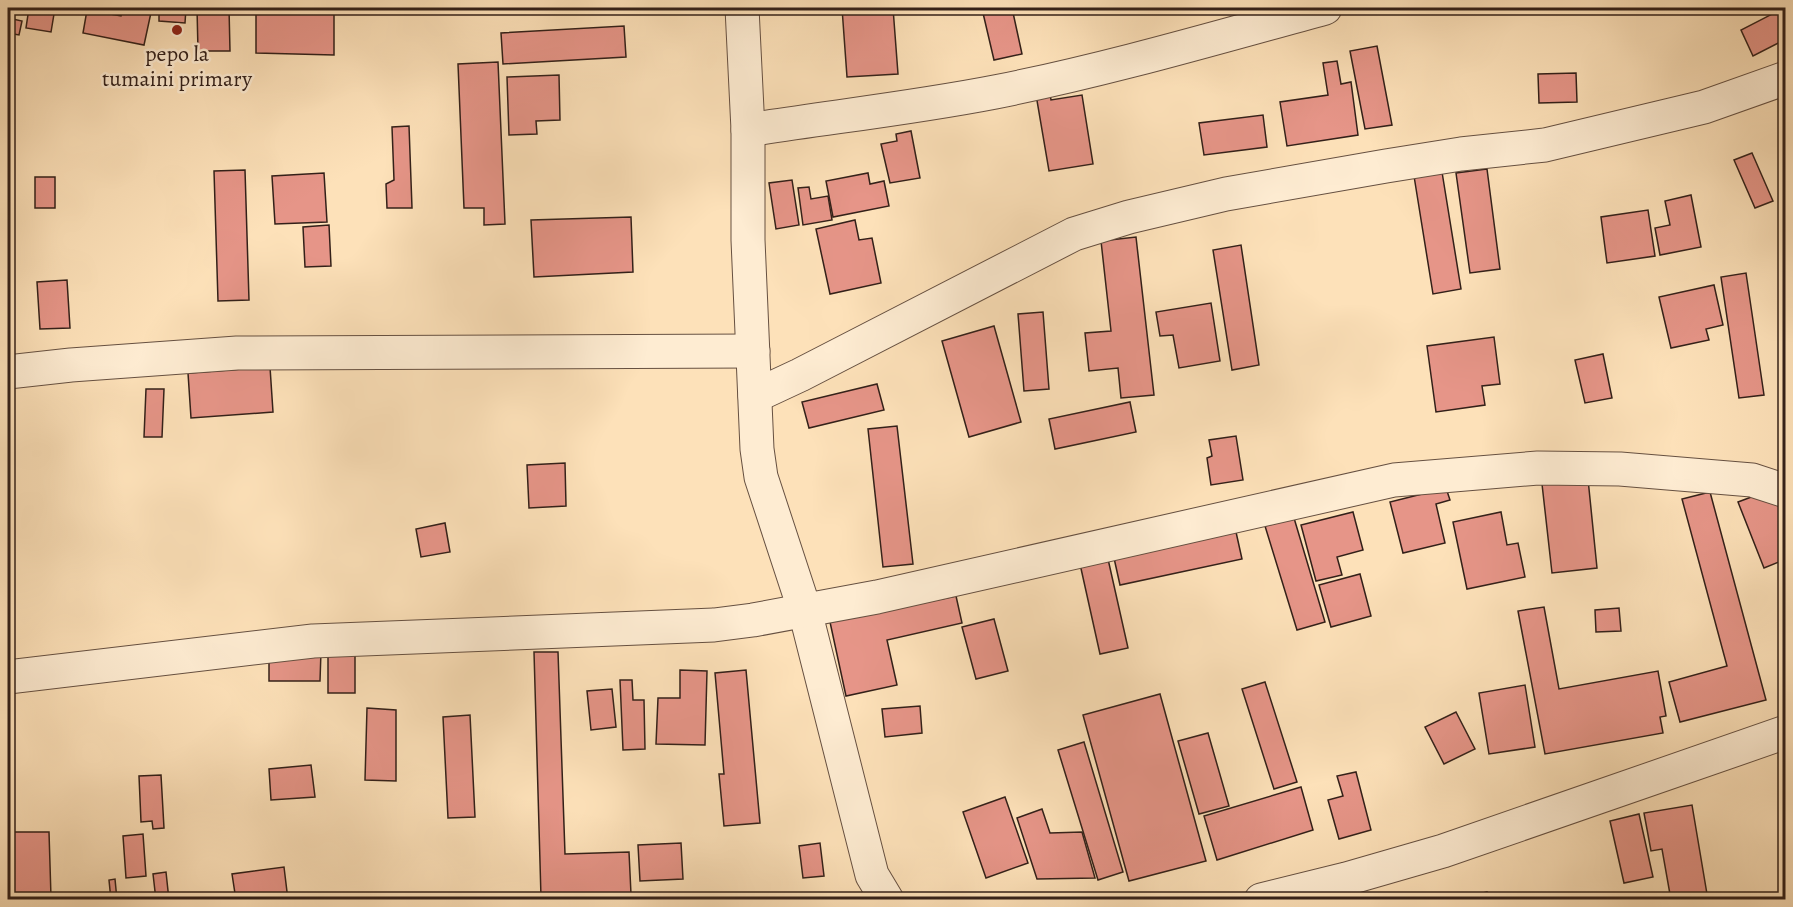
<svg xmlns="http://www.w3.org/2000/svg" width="1793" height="907" viewBox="0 0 1793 907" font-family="Alegreya,serif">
	<rect width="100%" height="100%" fill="#fde1b9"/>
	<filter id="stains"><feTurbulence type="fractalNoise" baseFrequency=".00333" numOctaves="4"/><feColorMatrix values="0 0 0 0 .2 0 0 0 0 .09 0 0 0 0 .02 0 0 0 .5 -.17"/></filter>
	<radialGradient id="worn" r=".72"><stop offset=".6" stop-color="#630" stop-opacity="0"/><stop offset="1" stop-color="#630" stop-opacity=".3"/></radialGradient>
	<g fill="#e69588" stroke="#332019" stroke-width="1.5">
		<path d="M 29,8 L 55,8 L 51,32 L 26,28 Z"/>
		<path d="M 123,8 L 152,8 L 144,45 L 83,33 L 87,10 L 121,16 Z"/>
		<path d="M 159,8 L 186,8 L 185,23 L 159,21 Z"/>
		<path d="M 197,8 L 229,8 L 230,51 L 198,51 Z"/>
		<path d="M 305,8 L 334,8 L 334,55 L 256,53 L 256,9 L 304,10 Z"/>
		<path d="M 842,8 L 893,8 L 898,74 L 847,77 Z"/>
		<path d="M 898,8 L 931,8 L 931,9 L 899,11 Z"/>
		<path d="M 1012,8 L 1022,54 L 994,60 L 983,13 Z"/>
		<path d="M 1780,10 L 1786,21 L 1786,39 L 1753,56 L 1741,30 Z"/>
		<path d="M 8,18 L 22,21 L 19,35 L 8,33 Z"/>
		<path d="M 624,26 L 626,57 L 503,64 L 501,33 Z"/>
		<path d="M 1377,46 L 1392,125 L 1365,129 L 1350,51 Z"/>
		<path d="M 1337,61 L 1341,84 L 1351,82 L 1358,135 L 1287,146 L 1280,102 L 1328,95 L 1323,63 Z"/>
		<path d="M 498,62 L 505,224 L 484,225 L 484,208 L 464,208 L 458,64 Z"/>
		<path d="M 1576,73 L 1577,102 L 1539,103 L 1538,74 Z"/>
		<path d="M 559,75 L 560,120 L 536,121 L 537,134 L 509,135 L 507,77 Z"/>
		<path d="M 1049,87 L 1051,100 L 1082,95 L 1093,164 L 1049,171 L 1035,89 Z"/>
		<path d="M 1263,115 L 1267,147 L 1204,155 L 1199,123 Z"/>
		<path d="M 409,126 L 412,208 L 387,208 L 386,184 L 394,180 L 392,127 Z"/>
		<path d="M 911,131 L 920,178 L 890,183 L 881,144 L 897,141 L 896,134 Z"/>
		<path d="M 1752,153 L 1773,201 L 1755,208 L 1734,160 Z"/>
		<path d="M 1487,169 L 1500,269 L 1470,273 L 1456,173 Z"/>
		<path d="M 245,170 L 249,300 L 218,301 L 214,171 Z"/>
		<path d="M 1442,172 L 1461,289 L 1433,294 L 1414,176 Z"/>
		<path d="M 324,173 L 327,222 L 275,224 L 272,176 Z"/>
		<path d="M 868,173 L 870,184 L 884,181 L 889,206 L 833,217 L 826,181 Z"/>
		<rect x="35" y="177" width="20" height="31"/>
		<path d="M 792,180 L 799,225 L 776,229 L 769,183 Z"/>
		<path d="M 809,187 L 811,199 L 828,196 L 832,220 L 803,225 L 798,188 Z"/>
		<path d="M 1691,195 L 1701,247 L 1660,255 L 1655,228 L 1670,225 L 1665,201 Z"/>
		<path d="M 1648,210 L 1655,256 L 1607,263 L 1601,217 Z"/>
		<path d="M 631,217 L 633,272 L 534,277 L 531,220 Z"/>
		<path d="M 855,220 L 859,240 L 872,238 L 881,283 L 830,294 L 816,229 Z"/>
		<path d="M 329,225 L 331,266 L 305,267 L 303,227 Z"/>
		<path d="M 1136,237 L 1154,395 L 1121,398 L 1118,368 L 1089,371 L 1085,333 L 1111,331 L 1101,241 Z"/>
		<path d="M 1241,245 L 1259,365 L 1232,370 L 1213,250 Z"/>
		<path d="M 1746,273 L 1764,395 L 1739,398 L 1721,277 Z"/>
		<path d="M 67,280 L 70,328 L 40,329 L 37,282 Z"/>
		<path d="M 1714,285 L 1723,325 L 1706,329 L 1709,340 L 1671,348 L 1659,297 Z"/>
		<path d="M 1211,303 L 1220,361 L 1179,368 L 1173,335 L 1160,336 L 1156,312 Z"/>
		<path d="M 1043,312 L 1049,389 L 1024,391 L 1018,314 Z"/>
		<path d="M 994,326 L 1021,422 L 969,437 L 942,341 Z"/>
		<path d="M 1494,337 L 1500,384 L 1482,386 L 1485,405 L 1436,412 L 1427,346 Z"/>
		<path d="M 1603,354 L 1612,398 L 1585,403 L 1575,360 Z"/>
		<path d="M 270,367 L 273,412 L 191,418 L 188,373 Z"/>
		<path d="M 877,384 L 884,410 L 809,428 L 802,402 Z"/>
		<path d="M 146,389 L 164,389 L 162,437 L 144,437 Z"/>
		<path d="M 1130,402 L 1136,432 L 1055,449 L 1049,419 Z"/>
		<path d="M 897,426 L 913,564 L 883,567 L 868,429 Z"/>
		<path d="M 1236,436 L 1243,480 L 1211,485 L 1207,458 L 1212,456 L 1209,440 Z"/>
		<path d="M 565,463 L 566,506 L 529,508 L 527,465 Z"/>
		<path d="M 1588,479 L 1597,568 L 1552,573 L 1542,484 Z"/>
		<path d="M 1446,488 L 1450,500 L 1436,504 L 1445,543 L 1403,553 L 1390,502 Z"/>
		<path d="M 1710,492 L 1766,700 L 1680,722 L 1669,682 L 1727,666 L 1682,499 Z"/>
		<path d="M 1754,496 L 1780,499 L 1786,514 L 1786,559 L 1764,568 L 1738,502 Z"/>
		<path d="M 1353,512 L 1363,550 L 1337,557 L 1342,575 L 1316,581 L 1301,525 Z"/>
		<path d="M 1501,512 L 1507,545 L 1518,543 L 1525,577 L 1467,589 L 1453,522 Z"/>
		<path d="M 1294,518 L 1325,622 L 1297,630 L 1265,526 Z"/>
		<path d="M 445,523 L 450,552 L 421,557 L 416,529 Z"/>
		<path d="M 1236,532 L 1242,559 L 1120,585 L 1114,558 Z"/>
		<path d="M 1108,559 L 1128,648 L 1100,654 L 1080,564 Z"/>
		<path d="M 1360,574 L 1371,616 L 1331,627 L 1319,585 Z"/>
		<path d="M 956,596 L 962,623 L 887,640 L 897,685 L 846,696 L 830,622 Z"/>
		<path d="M 1544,607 L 1559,689 L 1658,671 L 1666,716 L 1660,717 L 1663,733 L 1545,754 L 1518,611 Z"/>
		<path d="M 1619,608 L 1621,631 L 1596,632 L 1595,610 Z"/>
		<path d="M 994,619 L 1008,671 L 976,679 L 962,627 Z"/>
		<path d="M 269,650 L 321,651 L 320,681 L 269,681 Z"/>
		<rect x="328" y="650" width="27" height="43"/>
		<path d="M 534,652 L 558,652 L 565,854 L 629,852 L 631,894 L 541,897 Z"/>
		<path d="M 680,670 L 707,671 L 705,745 L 656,744 L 658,698 L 680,698 Z"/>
		<path d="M 746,670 L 760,823 L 724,826 L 719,774 L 724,774 L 715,673 Z"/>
		<path d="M 620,680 L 632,680 L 633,700 L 644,700 L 645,749 L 623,750 Z"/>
		<path d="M 1265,682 L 1297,782 L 1274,789 L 1242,689 Z"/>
		<path d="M 1525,685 L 1535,747 L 1489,754 L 1479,693 Z"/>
		<path d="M 612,689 L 616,727 L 591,730 L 587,691 Z"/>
		<path d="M 1160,694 L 1206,861 L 1129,881 L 1083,715 Z"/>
		<path d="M 920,706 L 922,733 L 885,737 L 882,709 Z"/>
		<path d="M 367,708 L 396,710 L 396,781 L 365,780 Z"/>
		<path d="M 1456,712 L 1475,749 L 1444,764 L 1425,727 Z"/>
		<path d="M 470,715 L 475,817 L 448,818 L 443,717 Z"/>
		<path d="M 1208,733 L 1229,806 L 1199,814 L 1178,741 Z"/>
		<path d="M 1084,742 L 1123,872 L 1098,880 L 1058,750 Z"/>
		<path d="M 311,765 L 315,797 L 271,800 L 269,769 Z"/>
		<path d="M 1356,772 L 1371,830 L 1339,839 L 1328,800 L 1343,796 L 1337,776 Z"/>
		<path d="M 161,775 L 164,828 L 153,829 L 152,821 L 141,822 L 139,776 Z"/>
		<path d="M 1301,787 L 1313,830 L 1217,860 L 1204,816 Z"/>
		<path d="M 1005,797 L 1028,863 L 986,878 L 963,812 Z"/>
		<path d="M 1692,805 L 1708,900 L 1671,900 L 1662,849 L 1651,851 L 1644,813 Z"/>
		<path d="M 1042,809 L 1050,833 L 1082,832 L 1095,878 L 1037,879 L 1017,818 Z"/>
		<path d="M 1639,814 L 1653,877 L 1624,883 L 1610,821 Z"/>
		<path d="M 13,832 L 49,832 L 51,897 L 14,897 Z"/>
		<path d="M 143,834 L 146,876 L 126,878 L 123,836 Z"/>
		<path d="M 681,843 L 683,879 L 640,881 L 638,845 Z"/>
		<path d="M 820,843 L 824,876 L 803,878 L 799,846 Z"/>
		<path d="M 284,867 L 288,900 L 236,900 L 232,874 Z"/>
		<path d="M 166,872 L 169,900 L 156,900 L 153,874 Z"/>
		<path d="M 115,879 L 117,900 L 111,900 L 109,880 Z"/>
		<path d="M 1487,892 L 1489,900 L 1468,900 L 1467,897 Z"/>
	</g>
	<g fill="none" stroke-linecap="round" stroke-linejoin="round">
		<g stroke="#665041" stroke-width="35">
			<g id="minor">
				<path d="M 742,8 L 748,130 L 748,240 L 757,449 L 761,477 L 805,611 L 872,875 L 887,900"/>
				<path d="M 748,130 C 830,117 913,108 995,92 C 1106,70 1215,38 1325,8"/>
				<path d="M 8,372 L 71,365 L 237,353 L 753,351"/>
				<path d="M 755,396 L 800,375 L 1074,234 L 1129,217 L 1226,194 L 1386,166 L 1461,154 L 1545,145 L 1704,107 L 1786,78"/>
				<path d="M 8,677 L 313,641 L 714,625 L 753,620 L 877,597 L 1394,480 L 1538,468 L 1620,469 L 1752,480 L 1786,491"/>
				<path d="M 1261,900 L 1346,879 L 1443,851 L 1786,732"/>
			</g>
		</g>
		<use href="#minor" stroke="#feecd2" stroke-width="33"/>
	</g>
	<circle fill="#8f2418" stroke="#feecd2" stroke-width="2" cx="177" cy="30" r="6"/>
	<g text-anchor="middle" stroke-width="5" stroke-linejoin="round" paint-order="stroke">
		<g font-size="22" fill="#332019" stroke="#feecd2">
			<text x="177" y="61">pepo la<tspan x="177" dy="25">tumaini primary</tspan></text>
		</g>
	</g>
	<rect width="1793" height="907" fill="none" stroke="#fde1b9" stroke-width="30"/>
	<rect x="9" y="9" width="1775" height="889" fill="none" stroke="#332019" stroke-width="3"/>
	<rect x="15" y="15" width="1763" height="877" fill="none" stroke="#332019" stroke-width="1.5"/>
	<rect width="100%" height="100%" filter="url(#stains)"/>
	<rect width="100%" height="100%" fill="url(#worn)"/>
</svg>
